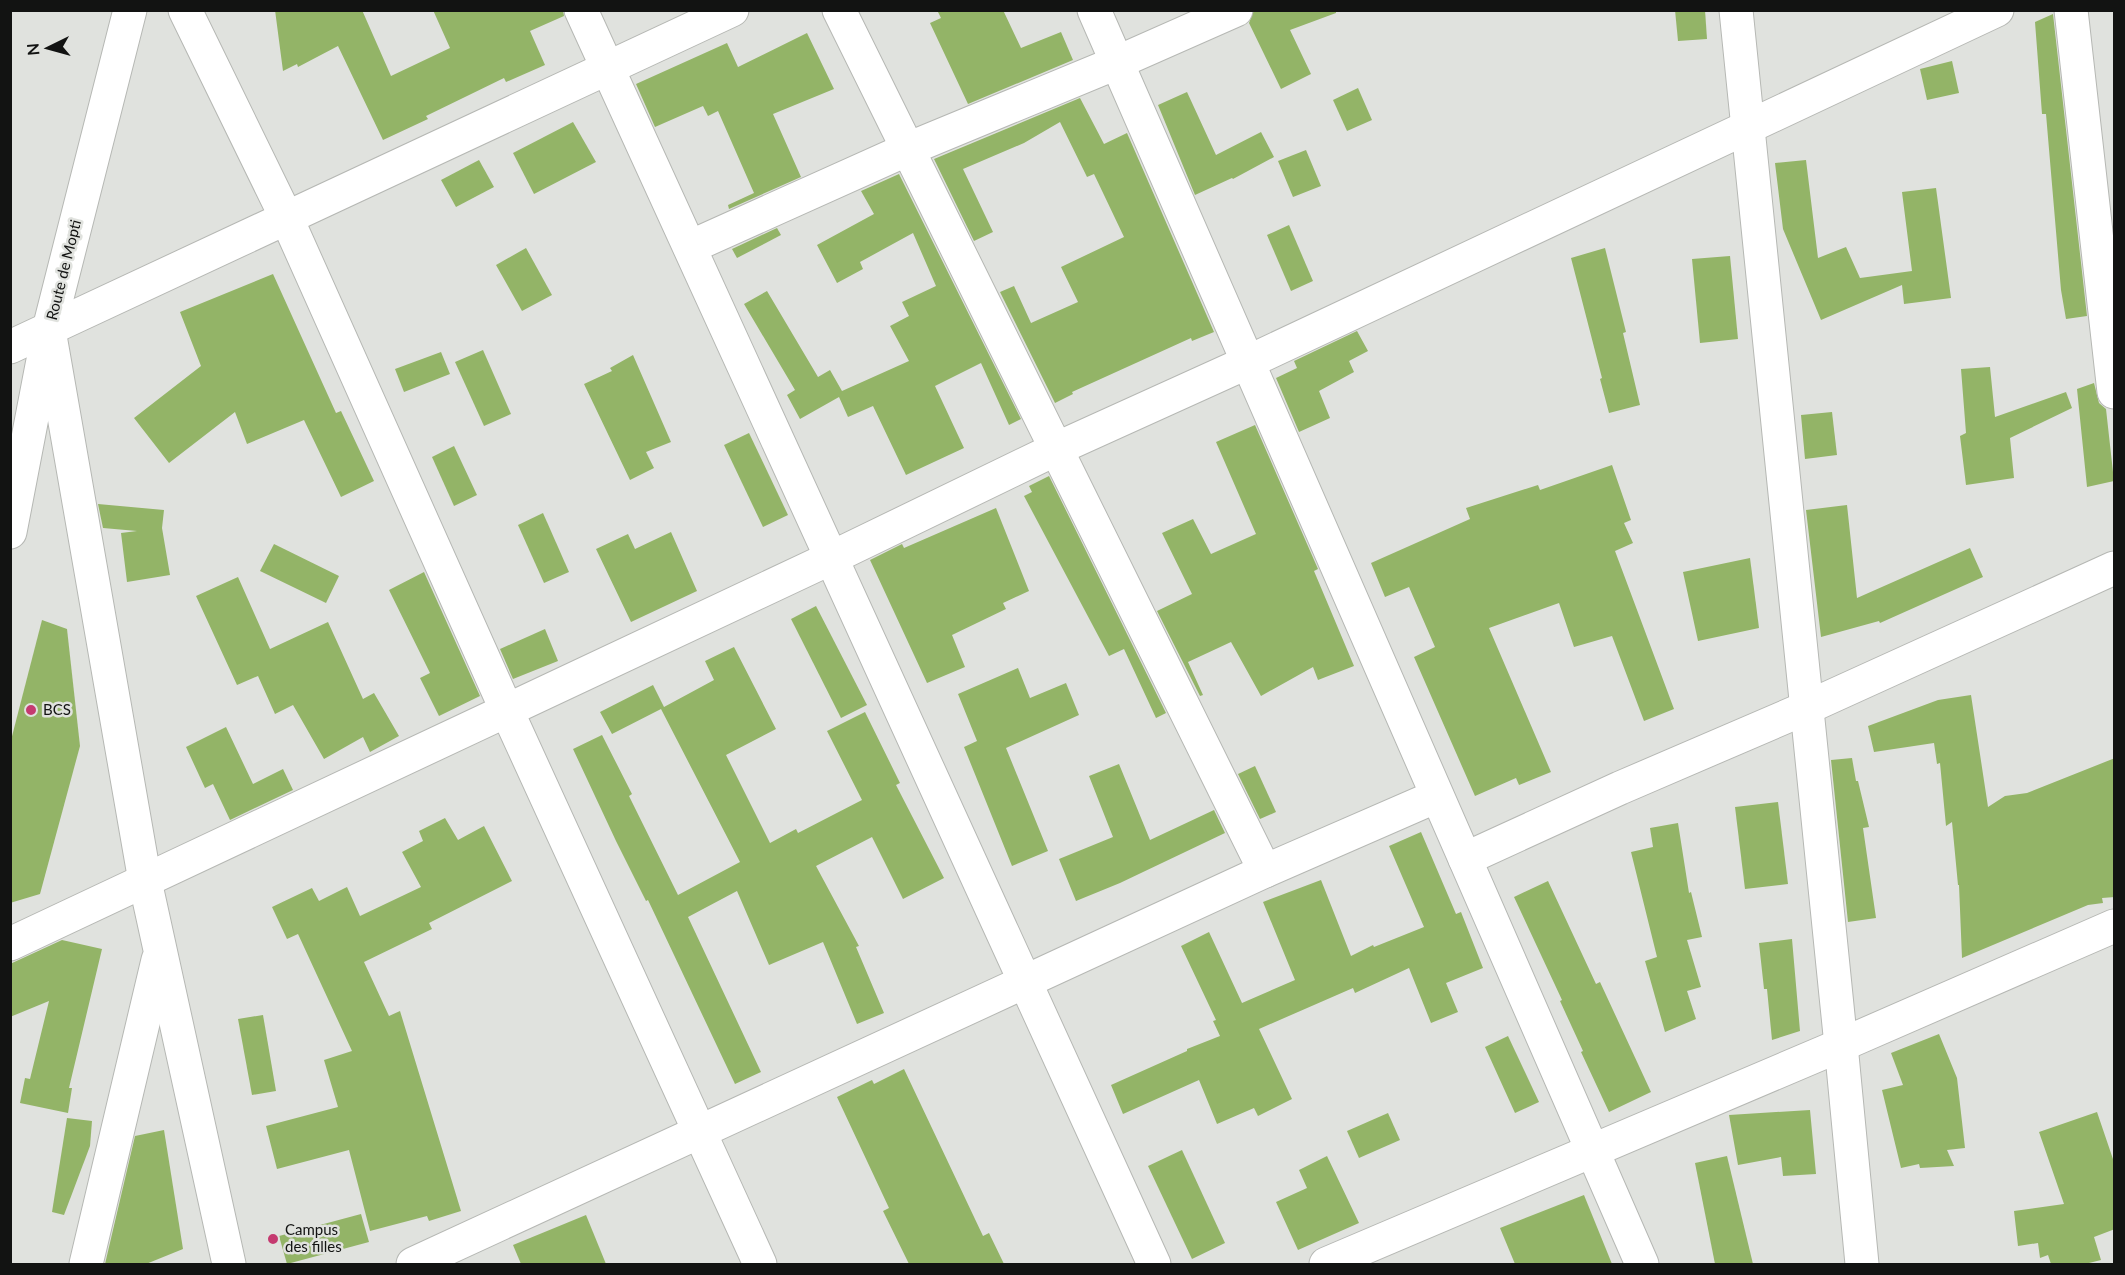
<svg xmlns="http://www.w3.org/2000/svg" width="2125" height="1275" viewBox="0 0 2125 1275" font-family="Lato,sans-serif">
	<rect width="100%" height="100%" fill="#e0e2de"/>
	<g fill="#93b467">
		<path d="M 275,10 L 362,10 L 391,76 L 450,48 L 433,10 L 563,10 L 564,16 L 530,31 L 545,65 L 506,82 L 504,78 L 426,116 L 428,119 L 383,140 L 338,46 L 298,67 L 297,64 L 283,71 Z"/>
		<path d="M 937,10 L 1003,10 L 1021,48 L 1061,32 L 1073,60 L 968,104 L 930,23 L 941,18 Z"/>
		<path d="M 1254,10 L 1336,10 L 1336,13 L 1290,30 L 1311,74 L 1281,89 L 1249,23 Z"/>
		<path d="M 1675,10 L 1705,10 L 1707,39 L 1678,41 Z"/>
		<path d="M 2053,14 L 2087,316 L 2066,319 L 2061,290 L 2046,114 L 2042,114 L 2035,22 Z"/>
		<path d="M 807,33 L 834,89 L 773,114 L 801,177 L 729,209 L 728,205 L 754,193 L 718,111 L 708,116 L 703,106 L 655,127 L 636,84 L 727,43 L 738,67 Z"/>
		<path d="M 1952,61 L 1959,93 L 1927,100 L 1920,69 Z"/>
		<path d="M 1358,88 L 1372,120 L 1347,131 L 1333,100 Z"/>
		<path d="M 1187,92 L 1216,155 L 1261,132 L 1274,157 L 1233,179 L 1232,178 L 1195,195 L 1158,105 Z"/>
		<path d="M 1080,98 L 1104,144 L 1127,133 L 1214,332 L 1192,341 L 1191,338 L 1072,392 L 1073,394 L 1055,403 L 1000,292 L 1014,286 L 1031,323 L 1078,302 L 1061,267 L 1124,237 L 1094,174 L 1087,177 L 1060,122 L 1024,143 L 963,169 L 993,232 L 974,241 L 934,159 Z"/>
		<path d="M 573,122 L 596,162 L 534,194 L 513,153 Z"/>
		<path d="M 1306,150 L 1321,186 L 1293,197 L 1278,161 Z"/>
		<path d="M 479,160 L 494,187 L 456,207 L 441,180 Z"/>
		<path d="M 1806,160 L 1818,258 L 1846,247 L 1860,278 L 1912,271 L 1902,192 L 1936,188 L 1951,298 L 1904,304 L 1902,285 L 1821,320 L 1783,229 L 1775,163 Z"/>
		<path d="M 899,174 L 1021,419 L 1009,425 L 981,363 L 935,386 L 964,448 L 906,475 L 873,406 L 848,417 L 839,397 L 800,419 L 787,395 L 795,390 L 744,304 L 767,291 L 818,377 L 830,370 L 842,391 L 909,361 L 890,326 L 909,316 L 902,302 L 936,286 L 913,233 L 860,262 L 863,269 L 837,283 L 817,245 L 874,214 L 861,191 Z"/>
		<path d="M 1289,225 L 1313,281 L 1291,291 L 1267,235 Z"/>
		<path d="M 777,228 L 781,235 L 737,258 L 732,249 Z"/>
		<path d="M 526,248 L 552,295 L 522,311 L 496,265 Z"/>
		<path d="M 1605,248 L 1626,332 L 1623,333 L 1640,405 L 1609,413 L 1600,379 L 1602,378 L 1571,258 Z"/>
		<path d="M 1730,256 L 1738,339 L 1700,343 L 1692,259 Z"/>
		<path d="M 273,274 L 336,413 L 341,411 L 374,481 L 341,497 L 304,420 L 247,444 L 235,412 L 169,463 L 134,418 L 201,366 L 180,312 Z"/>
		<path d="M 1357,331 L 1368,351 L 1349,361 L 1354,372 L 1319,391 L 1330,418 L 1299,432 L 1276,378 L 1297,368 L 1294,361 Z"/>
		<path d="M 483,350 L 511,414 L 484,426 L 455,362 Z"/>
		<path d="M 441,352 L 450,374 L 404,392 L 395,369 Z"/>
		<path d="M 633,355 L 671,442 L 646,452 L 654,468 L 630,480 L 584,384 L 612,371 L 610,368 Z"/>
		<path d="M 1990,367 L 1995,417 L 2066,392 L 2072,408 L 2010,438 L 2014,478 L 1966,485 L 1960,436 L 1966,433 L 1961,369 Z"/>
		<path d="M 2094,383 L 2099,403 L 2106,409 L 2114,481 L 2087,487 L 2077,389 Z"/>
		<path d="M 1832,412 L 1837,455 L 1805,459 L 1801,415 Z"/>
		<path d="M 1255,425 L 1318,569 L 1314,571 L 1354,666 L 1318,680 L 1313,667 L 1261,696 L 1231,642 L 1188,662 L 1203,695 L 1200,696 L 1157,611 L 1192,594 L 1162,533 L 1193,519 L 1211,554 L 1256,534 L 1216,442 Z"/>
		<path d="M 749,433 L 788,515 L 763,527 L 724,445 Z"/>
		<path d="M 454,446 L 477,495 L 454,506 L 432,457 Z"/>
		<path d="M 1612,465 L 1631,520 L 1624,523 L 1633,543 L 1615,551 L 1674,709 L 1644,721 L 1612,636 L 1574,647 L 1559,603 L 1489,628 L 1551,772 L 1519,785 L 1516,778 L 1475,796 L 1414,657 L 1435,647 L 1409,587 L 1385,597 L 1371,563 L 1470,519 L 1466,508 L 1538,485 L 1540,490 Z"/>
		<path d="M 1049,476 L 1166,713 L 1156,718 L 1124,649 L 1109,656 L 1024,496 L 1032,492 L 1029,486 Z"/>
		<path d="M 98,504 L 164,510 L 162,528 L 170,575 L 127,582 L 121,533 L 137,531 L 103,528 Z"/>
		<path d="M 1847,505 L 1857,598 L 1970,548 L 1983,577 L 1880,623 L 1879,621 L 1821,637 L 1806,510 Z"/>
		<path d="M 996,508 L 1029,591 L 1003,603 L 1006,609 L 952,635 L 965,667 L 927,683 L 870,560 L 902,544 L 904,548 Z"/>
		<path d="M 543,513 L 569,572 L 544,583 L 518,525 Z"/>
		<path d="M 671,532 L 697,591 L 631,622 L 596,549 L 628,534 L 635,549 Z"/>
		<path d="M 274,544 L 339,576 L 326,603 L 260,571 Z"/>
		<path d="M 1750,558 L 1759,628 L 1698,641 L 1683,572 Z"/>
		<path d="M 424,572 L 480,696 L 439,716 L 420,678 L 430,673 L 389,590 Z"/>
		<path d="M 238,577 L 270,649 L 328,622 L 363,699 L 374,693 L 399,736 L 370,752 L 363,737 L 324,759 L 293,705 L 275,714 L 258,676 L 237,685 L 196,596 Z"/>
		<path d="M 816,606 L 867,705 L 841,718 L 791,619 Z"/>
		<path d="M 42,620 L 67,629 L 80,746 L 40,894 L 10,903 L 10,744 Z"/>
		<path d="M 545,629 L 558,661 L 513,679 L 500,649 Z"/>
		<path d="M 734,647 L 776,729 L 726,755 L 770,843 L 796,829 L 798,833 L 862,800 L 827,731 L 865,712 L 900,783 L 896,785 L 944,878 L 903,899 L 872,837 L 816,866 L 859,946 L 856,947 L 884,1013 L 857,1024 L 823,942 L 769,965 L 737,891 L 688,917 L 761,1072 L 735,1084 L 648,900 L 646,901 L 616,841 L 573,749 L 602,735 L 632,794 L 629,796 L 678,895 L 740,862 L 661,709 L 612,734 L 600,712 L 653,685 L 664,707 L 714,680 L 705,661 Z"/>
		<path d="M 1018,668 L 1030,698 L 1066,683 L 1079,715 L 1006,748 L 1048,851 L 1012,866 L 964,747 L 977,741 L 958,694 Z"/>
		<path d="M 1971,695 L 1988,807 L 2005,796 L 2027,793 L 2115,758 L 2115,897 L 2102,898 L 2103,903 L 2088,905 L 1962,958 L 1959,885 L 1958,885 L 1952,822 L 1946,826 L 1940,763 L 1937,764 L 1934,743 L 1874,752 L 1868,726 L 1938,700 Z"/>
		<path d="M 226,727 L 253,784 L 283,769 L 293,790 L 230,820 L 213,784 L 205,788 L 186,747 Z"/>
		<path d="M 1852,758 L 1856,781 L 1858,781 L 1869,827 L 1863,828 L 1876,918 L 1848,922 L 1831,760 Z"/>
		<path d="M 1119,764 L 1150,840 L 1214,810 L 1225,833 L 1120,883 L 1076,901 L 1059,859 L 1113,837 L 1089,776 Z"/>
		<path d="M 1255,766 L 1276,812 L 1260,819 L 1238,774 Z"/>
		<path d="M 1778,802 L 1788,884 L 1745,889 L 1735,807 Z"/>
		<path d="M 445,818 L 458,840 L 484,826 L 512,881 L 429,923 L 432,929 L 364,962 L 389,1016 L 400,1011 L 461,1211 L 429,1221 L 427,1216 L 370,1231 L 349,1150 L 277,1169 L 266,1126 L 338,1107 L 324,1060 L 352,1051 L 298,934 L 287,939 L 272,907 L 312,888 L 319,901 L 347,887 L 360,916 L 421,887 L 402,852 L 423,841 L 419,831 Z"/>
		<path d="M 1678,823 L 1689,893 L 1691,892 L 1702,937 L 1687,940 L 1701,987 L 1687,991 L 1696,1019 L 1665,1032 L 1645,961 L 1657,957 L 1631,852 L 1653,847 L 1650,828 Z"/>
		<path d="M 1421,832 L 1456,914 L 1461,912 L 1483,968 L 1446,983 L 1458,1012 L 1431,1023 L 1409,968 L 1355,993 L 1353,988 L 1259,1029 L 1292,1099 L 1258,1116 L 1254,1108 L 1217,1124 L 1199,1080 L 1123,1114 L 1111,1085 L 1187,1051 L 1187,1049 L 1220,1036 L 1213,1021 L 1216,1020 L 1181,946 L 1209,932 L 1242,1003 L 1295,980 L 1263,902 L 1321,880 L 1351,956 L 1373,945 L 1374,947 L 1424,927 L 1389,846 Z"/>
		<path d="M 1548,881 L 1596,984 L 1600,982 L 1651,1092 L 1609,1112 L 1581,1052 L 1583,1051 L 1560,1001 L 1562,1000 L 1514,897 Z"/>
		<path d="M 1792,939 L 1800,1031 L 1772,1040 L 1767,989 L 1764,989 L 1759,943 Z"/>
		<path d="M 62,940 L 102,949 L 69,1088 L 72,1088 L 68,1113 L 20,1103 L 25,1078 L 30,1079 L 49,1001 L 10,1017 L 10,964 Z"/>
		<path d="M 263,1015 L 276,1091 L 252,1095 L 238,1019 Z"/>
		<path d="M 1939,1034 L 1957,1078 L 1965,1148 L 1947,1150 L 1954,1166 L 1920,1168 L 1919,1164 L 1901,1168 L 1882,1090 L 1903,1085 L 1891,1053 Z"/>
		<path d="M 1508,1036 L 1539,1102 L 1515,1113 L 1485,1047 Z"/>
		<path d="M 904,1069 L 983,1236 L 989,1233 L 1004,1264 L 909,1264 L 883,1211 L 889,1208 L 837,1097 L 872,1080 L 874,1084 Z"/>
		<path d="M 1810,1110 L 1816,1174 L 1783,1176 L 1781,1157 L 1738,1165 L 1729,1115 Z"/>
		<path d="M 2097,1112 L 2115,1165 L 2115,1229 L 2094,1237 L 2101,1260 L 2085,1264 L 2051,1264 L 2048,1255 L 2040,1258 L 2038,1243 L 2018,1246 L 2014,1211 L 2064,1204 L 2039,1132 Z"/>
		<path d="M 1388,1113 L 1400,1140 L 1359,1158 L 1347,1131 Z"/>
		<path d="M 67,1118 L 92,1121 L 90,1146 L 64,1215 L 52,1212 Z"/>
		<path d="M 164,1130 L 183,1249 L 146,1264 L 105,1264 L 135,1136 Z"/>
		<path d="M 1182,1150 L 1225,1243 L 1192,1259 L 1148,1166 Z"/>
		<path d="M 1327,1156 L 1359,1223 L 1298,1250 L 1276,1202 L 1307,1188 L 1299,1170 Z"/>
		<path d="M 1727,1156 L 1753,1264 L 1715,1264 L 1695,1163 Z"/>
		<path d="M 1584,1195 L 1612,1264 L 1515,1264 L 1500,1228 Z"/>
		<path d="M 361,1214 L 369,1242 L 287,1264 L 279,1236 Z"/>
		<path d="M 586,1215 L 606,1264 L 521,1264 L 513,1245 Z"/>
	</g>
	<g fill="none" stroke-linecap="round" stroke-linejoin="round">
		<g stroke="#b6b8b4" stroke-width="35">
			<g id="minor">
				<path d="M 185,10 L 287,219 L 507,711 L 760,1264"/>
				<path d="M 581,10 L 1154,1264"/>
				<path d="M 839,10 L 1265,871"/>
				<path d="M 1094,10 L 1642,1264"/>
				<path d="M 1736,10 L 1841,1045 L 1862,1264"/>
				<path d="M 2071,10 L 2114,392"/>
				<path d="M 690,247 L 908,149 L 1116,63 L 1236,10"/>
				<path d="M 49,330 L 145,881 L 229,1264"/>
				<path d="M 10,347 L 732,10"/>
				<path d="M 1465,859 L 1620,788 L 1806,708 L 2114,568"/>
				<path d="M 10,944 L 831,558 L 1056,449 L 1248,362 L 1997,10"/>
				<path d="M 86,1264 L 158,960"/>
				<path d="M 413,1264 L 1265,871 L 1437,796"/>
				<path d="M 1326,1264 L 1841,1045 L 2114,926"/>
			</g>
		</g>
		<g stroke="#b6b8b4" stroke-width="35">
			<path id="highway" d="M 10,532 L 49,329 L 130,10"/>
		</g>
		<use href="#minor" stroke="#fff" stroke-width="33"/>
		<use href="#highway" stroke="#fff" stroke-width="33"/>
	</g>
	<g fill="#c53a70" stroke="#e0e2de" stroke-width="2">
		<circle cx="31" cy="710" r="6"/>
		<circle cx="273" cy="1239" r="6"/>
	</g>
	<g text-anchor="middle" stroke-width="5" stroke-linejoin="round" paint-order="stroke">
		<g font-size="15" fill="#121312" stroke="#e0e2de">
			<text transform="translate(64 270) rotate(-76)" y="5">Route de Mopti</text>
		</g>
		<g font-size="15" fill="#121312" stroke="#e0e2de" text-anchor="start">
			<text x="43" y="715">BCS</text>
			<text x="285" y="1235">Campus<tspan x="285" dy="17">des filles</tspan></text>
		</g>
	</g>
	<rect width="2125" height="1275" fill="none" stroke="#121312" stroke-width="24"/>
	<g transform="translate(48 48) rotate(265)" stroke="#e0e2de" stroke-width="4.5" paint-order="stroke">
	<path d="M0-4.5L10 22L0 15L-10 22Z" fill="#121312"/>
	<text y="-9" font-size="16" font-weight="bold" text-anchor="middle" fill="#121312">N</text>
	</g>
</svg>
